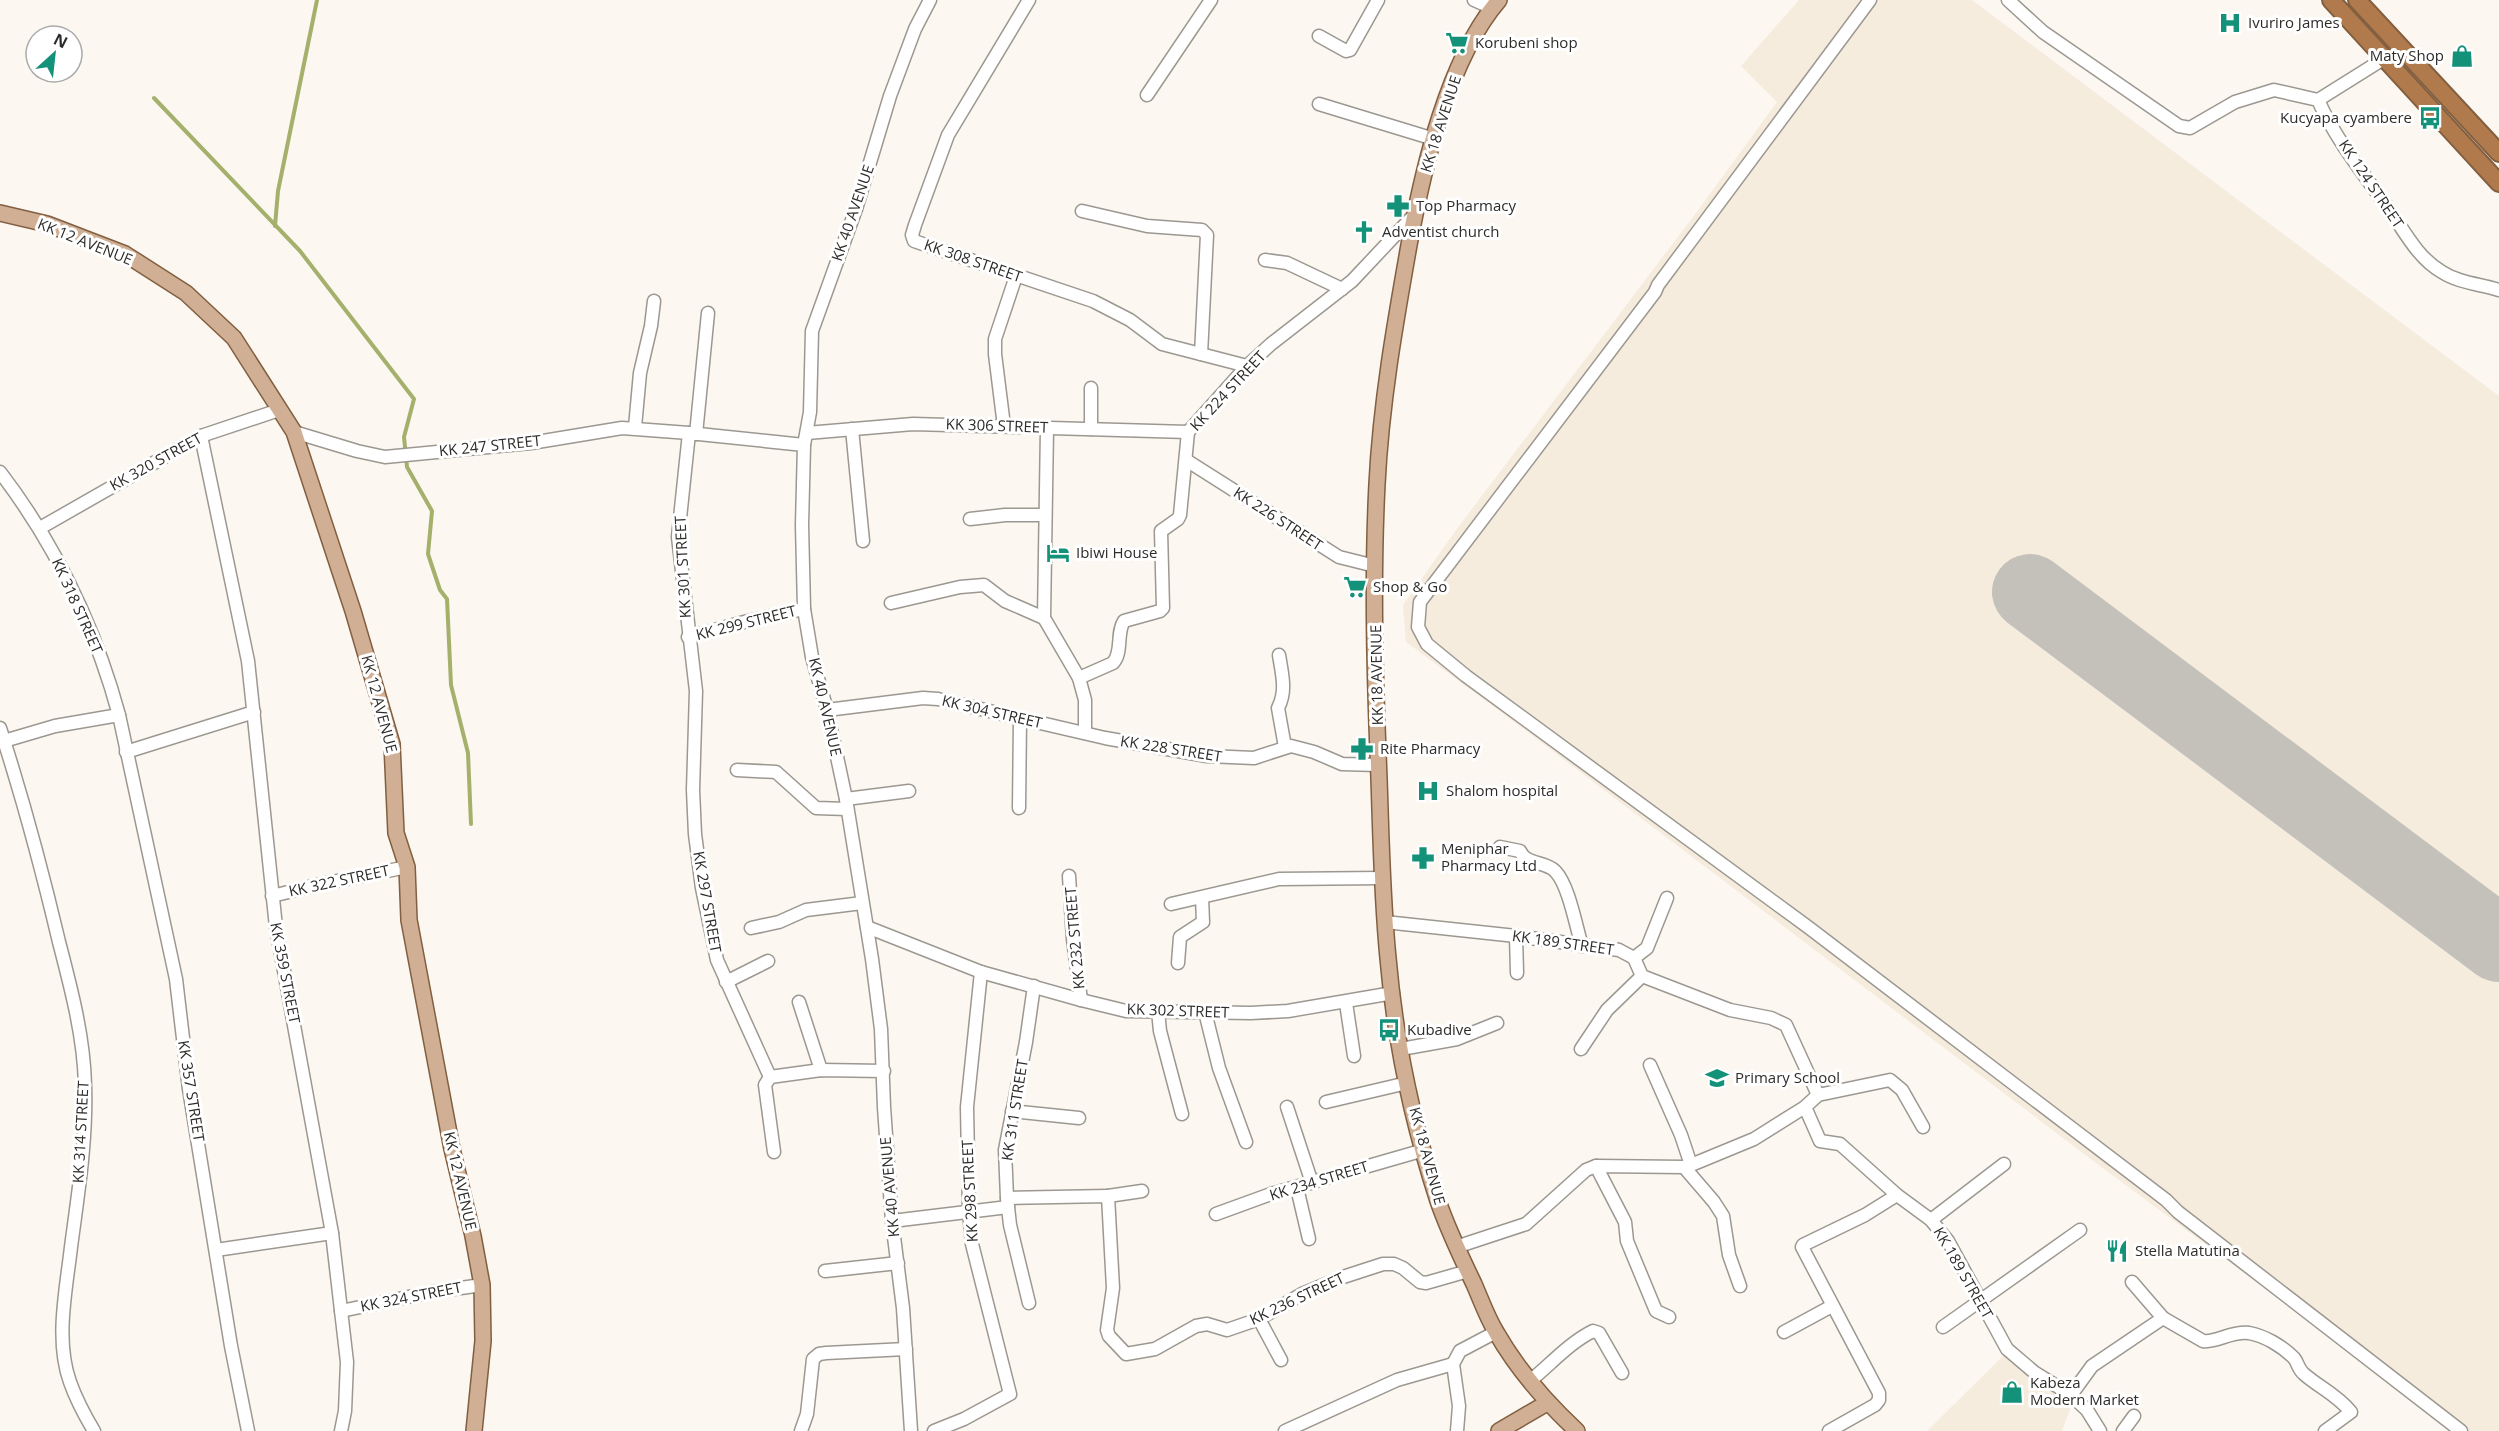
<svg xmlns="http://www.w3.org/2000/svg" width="2499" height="1431" viewBox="0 0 2499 1431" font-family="'Open Sans',sans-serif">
	<rect width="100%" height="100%" fill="#fcf7f0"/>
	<g fill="#f5ecde">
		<path d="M 1799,0 L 1972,0 L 2499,396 L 2499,1431 L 2457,1431 L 2092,1160 L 1517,724 L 1406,642 L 1403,605 L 1459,526 L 1696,213 L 1777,102 L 1741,66 Z"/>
		<path d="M 2004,1355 L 2073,1401 L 2062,1431 L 1927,1431 Z"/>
	</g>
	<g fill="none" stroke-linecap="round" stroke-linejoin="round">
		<g stroke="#a5b06c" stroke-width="4">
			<path d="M 154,98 L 300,251 L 414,399 L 404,437 L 407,467 L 432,511 L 428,554 L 440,590 L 447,599 L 451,685 L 468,753 L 471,824"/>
			<path d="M 275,226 L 278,191 L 317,0"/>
		</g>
		<path stroke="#c4c0ba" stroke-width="76" d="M 2030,592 L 2499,944"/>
		<g stroke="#9c9891" stroke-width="15">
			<g id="minor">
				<path d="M 1029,0 L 948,135 L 915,225 L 912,235 L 914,241 L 1093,301 L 1130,320 L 1162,344 L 1247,366"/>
				<path d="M 1474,0 L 1492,8"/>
				<path d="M 1870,0 L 1658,285 L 1655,292 L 1420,602 L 1418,627 L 1427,644 L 1466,676 L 1808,927 L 2166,1200 L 2178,1212 L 2461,1431"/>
				<path d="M 2008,0 L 2043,32 L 2179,126 L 2190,128 L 2235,102 L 2274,90 L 2318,100 C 2335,138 2362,172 2386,205 C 2403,228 2416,257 2442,272 C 2459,283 2480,284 2499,290"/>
				<path d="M 1319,36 L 1346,51 L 1350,50 L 1378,0"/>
				<path d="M 1147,95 L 1211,0"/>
				<path d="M 2318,100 L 2385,58"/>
				<path d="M 1319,104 L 1434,139"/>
				<path d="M 1082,211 L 1147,226 L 1202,230 L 1207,235 L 1201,354"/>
				<path d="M 1265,260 L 1287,263 L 1342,289"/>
				<path d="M 1004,426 L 995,354 L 995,339 L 1016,276"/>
				<path d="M 635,427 L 640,373 L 651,326 L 654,301"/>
				<path d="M 1047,428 L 1044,618 L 1079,678 L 1085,700 L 1085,733"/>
				<path d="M 852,429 L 863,541"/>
				<path d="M 1091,429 L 1091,388"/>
				<path d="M 294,432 L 357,451 L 385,457 L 531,443 L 622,428 L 689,433"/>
				<path d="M 807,433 L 913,424 L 1188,432"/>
				<path d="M 696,434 L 708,313"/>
				<path d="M 201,436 L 248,661 L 276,927 L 332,1233 L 347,1362 L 345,1411 L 341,1431"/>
				<path d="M 804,445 L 689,433 L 678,537 L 696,691 L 693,790 L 695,834 L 702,888 L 717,960 L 770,1077 L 821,1070 L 884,1071"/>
				<path d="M 1186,460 L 1339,557 L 1375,566"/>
				<path d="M 0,472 C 55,544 95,627 119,715 L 176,979 L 189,1089 L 231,1346 L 248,1431"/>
				<path d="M 970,519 L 1005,515 L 1044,515"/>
				<path d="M 40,528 L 201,436 L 279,410"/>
				<path d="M 891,603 L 960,587 L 984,585 L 1005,601 L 1044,618"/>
				<path d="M 688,637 L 748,621 L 804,609"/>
				<path d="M 1279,655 C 1282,674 1287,691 1278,708 L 1285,747"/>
				<path d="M 1079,678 L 1113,663 C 1123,652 1116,633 1124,621 L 1160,611 L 1163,608 L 1161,531 L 1178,519 L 1180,515 L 1188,432 L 1247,366 L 1271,344 L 1352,281 L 1415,214"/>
				<path d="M 827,710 L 923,698 L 938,699 L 1105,738 L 1207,756 L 1254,758 L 1291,746 L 1314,752 L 1342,764 L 1378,765"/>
				<path d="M 0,728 C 23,799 42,870 59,942 C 71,988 84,1037 85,1085 C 87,1139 78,1194 71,1247 C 66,1291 55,1340 70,1382 C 76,1399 85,1416 94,1431"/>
				<path d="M 4,741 L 55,726 L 119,715"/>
				<path d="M 126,752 L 254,712"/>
				<path d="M 737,770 L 776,772 L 816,808 L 847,809"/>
				<path d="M 846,799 L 909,791"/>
				<path d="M 1019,808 L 1020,719"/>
				<path d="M 1500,847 L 1520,851 C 1526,865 1545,861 1555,871 C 1569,885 1576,927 1582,946"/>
				<path d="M 1069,876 L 1073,939 L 1081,1000"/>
				<path d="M 272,896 L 317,885 L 407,867"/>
				<path d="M 1171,904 L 1279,879 L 1383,878"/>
				<path d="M 1385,922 L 1516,936 L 1619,950 L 1634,958 L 1642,976 L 1730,1010 L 1771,1018 L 1786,1025 L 1818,1095"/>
				<path d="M 867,927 L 981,972 L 1081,1000 L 1126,1011 L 1251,1013 L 1288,1011 L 1393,993"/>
				<path d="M 751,928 L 779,922 L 806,910 L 862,903"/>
				<path d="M 1516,936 L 1517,973"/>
				<path d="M 1634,958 L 1647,948 L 1667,898"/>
				<path d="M 1178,963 L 1180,937 L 1203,922 L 1202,898"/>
				<path d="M 726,982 L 768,961"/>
				<path d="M 799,1002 L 821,1070"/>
				<path d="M 1346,1003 L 1354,1056"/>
				<path d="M 1158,1011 L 1160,1031 L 1182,1114"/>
				<path d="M 1205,1012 L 1219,1068 L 1246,1142"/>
				<path d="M 1401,1049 L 1457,1039 L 1497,1023"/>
				<path d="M 1581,1049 L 1607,1010 L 1642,976"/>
				<path d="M 1650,1065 L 1681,1135 L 1691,1165"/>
				<path d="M 770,1077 L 765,1085 L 774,1152"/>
				<path d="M 1326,1102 L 1407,1083"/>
				<path d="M 1287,1107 L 1312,1183"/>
				<path d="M 1805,1107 L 1820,1141 L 1840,1144 L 1897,1195 L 1931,1220 L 1948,1241 L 2007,1349 L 2034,1372 L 2071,1395"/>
				<path d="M 1012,1111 L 1079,1118"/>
				<path d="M 1596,1166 L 1625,1222 L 1627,1241 L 1656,1311 L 1669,1317"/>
				<path d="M 1684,1167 L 1714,1202 L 1723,1216 L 1729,1255 L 1740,1286"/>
				<path d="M 1297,1188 L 1309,1239"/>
				<path d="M 1108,1196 L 1142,1191"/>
				<path d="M 1007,1198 L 1108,1196 L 1113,1288 L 1107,1330 L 1109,1336 L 1126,1354 L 1155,1349 L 1196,1326 L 1207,1324 L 1227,1330 L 1259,1319 L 1302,1294 L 1343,1277 L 1383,1264 L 1394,1264 L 1403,1268 L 1420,1282 L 1426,1283 L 1468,1271"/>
				<path d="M 1216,1214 L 1271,1194 L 1424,1150"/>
				<path d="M 1931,1220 L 2004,1164"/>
				<path d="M 892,1221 L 1008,1207"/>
				<path d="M 1456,1247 L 1526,1224 L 1586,1170 L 1596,1166 L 1684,1167 L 1691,1165 L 1754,1139 L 1805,1107 L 1818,1095 L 1890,1080 L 1902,1090 L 1923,1127"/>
				<path d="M 216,1250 L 332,1233"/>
				<path d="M 825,1271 L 898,1263"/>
				<path d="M 1029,1303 L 1010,1225 L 1007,1198 L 1005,1150 L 1026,1042 L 1034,986"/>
				<path d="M 341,1311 L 432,1292 L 482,1285"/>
				<path d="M 2163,1318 L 2203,1341 C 2217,1343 2230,1331 2249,1333 C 2265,1336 2282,1346 2294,1358 C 2298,1363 2298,1369 2304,1374 C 2320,1388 2336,1394 2351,1412 L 2325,1431"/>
				<path d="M 1259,1319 L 1281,1360"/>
				<path d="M 1943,1327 L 2080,1230"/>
				<path d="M 1784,1332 L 1832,1306"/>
				<path d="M 1530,1381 C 1551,1364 1569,1343 1593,1331 L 1599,1333 L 1622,1373"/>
				<path d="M 801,1431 L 807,1414 L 813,1359 L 819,1354 L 826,1353 L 906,1349"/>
				<path d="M 911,1431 L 903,1308 L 892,1221 L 884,1107 L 881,1029 L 872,959 L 846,799 L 827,710 L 812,657 L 804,609 L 802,525 L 804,445 L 810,412 L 812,331 L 856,209 L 890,96 L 915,29 L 930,0"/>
				<path d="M 934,1431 L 964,1419 L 1010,1394 L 972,1244 L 969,1211 L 967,1107 L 981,972"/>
				<path d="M 1285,1431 L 1397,1380 L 1453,1364"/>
				<path d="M 1457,1431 L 1459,1406 L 1453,1364 L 1460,1351 L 1496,1332"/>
				<path d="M 1829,1431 L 1875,1405 L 1879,1400 L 1879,1393 L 1802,1247 L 1803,1245 L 1865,1215 L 1897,1195"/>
				<path d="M 2100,1431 L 2087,1410 L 2071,1395 L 2092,1366 L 2163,1318 L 2132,1282"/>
				<path d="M 2123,1431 L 2134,1416"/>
			</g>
		</g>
		<g stroke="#825f40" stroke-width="18">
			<g id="major">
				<path d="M 1499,0 C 1448,59 1423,169 1409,245 C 1395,324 1381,403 1377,484 C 1372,582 1375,680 1379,778 C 1381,838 1382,898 1388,958 C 1395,1039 1413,1124 1438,1201 C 1448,1230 1461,1257 1474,1284 C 1481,1300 1487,1317 1496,1332 C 1517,1369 1546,1402 1577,1431"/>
				<path d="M 0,213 L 47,224 L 125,254 L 186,293 L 234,338 L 294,432 L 353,611 L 392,744 L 396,833 L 407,867 L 409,920 L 452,1149 L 473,1236 L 482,1285 L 483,1341 L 474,1431"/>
				<path d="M 1499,1431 L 1547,1403"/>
			</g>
		</g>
		<g stroke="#825f40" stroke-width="20">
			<g id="highway">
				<path d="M 2331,0 L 2499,183"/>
				<path d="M 2357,0 L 2499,153"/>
			</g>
		</g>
		<use href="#minor" stroke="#fff" stroke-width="12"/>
		<use href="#major" stroke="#d0af94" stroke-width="15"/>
		<use href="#highway" stroke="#b07a4c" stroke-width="16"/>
	</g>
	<defs>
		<g id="hospital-bare" transform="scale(1.8)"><path d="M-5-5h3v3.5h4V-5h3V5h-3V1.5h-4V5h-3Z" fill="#139279" stroke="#fff" stroke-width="2.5" paint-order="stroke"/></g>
		<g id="supermarket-bare" transform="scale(1.8)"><path d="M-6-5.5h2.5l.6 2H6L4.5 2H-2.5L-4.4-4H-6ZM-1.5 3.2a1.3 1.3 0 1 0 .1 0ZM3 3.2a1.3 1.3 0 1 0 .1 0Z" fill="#139279" stroke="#fff" stroke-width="2.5" paint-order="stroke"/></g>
		<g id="shop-bare" transform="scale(1.8)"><path d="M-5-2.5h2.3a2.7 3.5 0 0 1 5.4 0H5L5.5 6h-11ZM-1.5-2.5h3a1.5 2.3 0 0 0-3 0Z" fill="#139279" stroke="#fff" stroke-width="2.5" paint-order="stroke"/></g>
		<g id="bus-bare" transform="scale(1.8)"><path d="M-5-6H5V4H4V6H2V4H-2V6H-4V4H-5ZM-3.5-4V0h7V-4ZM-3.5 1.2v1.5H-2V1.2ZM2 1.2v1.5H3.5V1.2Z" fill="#139279" stroke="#fff" stroke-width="2.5" paint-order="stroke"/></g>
		<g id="pharmacy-bare" transform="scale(1.8)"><path d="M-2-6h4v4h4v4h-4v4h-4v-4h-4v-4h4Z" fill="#139279" stroke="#fff" stroke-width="2.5" paint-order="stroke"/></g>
		<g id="church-bare" transform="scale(1.8)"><path d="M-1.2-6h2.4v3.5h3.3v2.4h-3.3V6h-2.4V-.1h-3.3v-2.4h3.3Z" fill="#139279" stroke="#fff" stroke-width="2.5" paint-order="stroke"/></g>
		<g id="hotel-bare" transform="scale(1.8)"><path d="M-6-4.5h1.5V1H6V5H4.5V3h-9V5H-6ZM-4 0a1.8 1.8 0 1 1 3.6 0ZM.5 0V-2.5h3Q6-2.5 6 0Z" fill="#139279" stroke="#fff" stroke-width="2.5" paint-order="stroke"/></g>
		<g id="school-bare" transform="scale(1.8)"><path d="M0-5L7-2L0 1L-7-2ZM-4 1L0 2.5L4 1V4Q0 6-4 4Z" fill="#139279" stroke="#fff" stroke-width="2.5" paint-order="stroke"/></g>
		<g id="restaurant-bare" transform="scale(1.8)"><path d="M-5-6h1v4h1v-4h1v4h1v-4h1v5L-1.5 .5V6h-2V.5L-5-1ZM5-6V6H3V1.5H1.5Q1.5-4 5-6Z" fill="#139279" stroke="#fff" stroke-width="2.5" paint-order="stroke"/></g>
	</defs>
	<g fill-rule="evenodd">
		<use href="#hospital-bare" x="2230" y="23"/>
		<use href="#supermarket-bare" x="1457" y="43"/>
		<use href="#shop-bare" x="2462" y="56"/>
		<use href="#bus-bare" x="2430" y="118"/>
		<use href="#pharmacy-bare" x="1398" y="206"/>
		<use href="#church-bare" x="1364" y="232"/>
		<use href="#hotel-bare" x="1058" y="553"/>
		<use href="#supermarket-bare" x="1355" y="587"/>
		<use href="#pharmacy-bare" x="1362" y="749"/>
		<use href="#hospital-bare" x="1428" y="791"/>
		<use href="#pharmacy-bare" x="1423" y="858"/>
		<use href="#bus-bare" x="1389" y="1030"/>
		<use href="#school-bare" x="1717" y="1078"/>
		<use href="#restaurant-bare" x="2117" y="1251"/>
		<use href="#shop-bare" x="2012" y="1392"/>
	</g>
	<g text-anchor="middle" stroke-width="6" stroke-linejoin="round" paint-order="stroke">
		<g font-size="15" fill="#2e2c2a" stroke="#fff" text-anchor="start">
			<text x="2248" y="28">Ivuriro James</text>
			<text x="1475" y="48">Korubeni shop</text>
			<text x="2444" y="61" text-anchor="end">Maty Shop</text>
			<text x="2412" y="123" text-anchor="end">Kucyapa cyambere</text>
			<text x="1416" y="211">Top Pharmacy</text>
			<text x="1382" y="237">Adventist church</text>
			<text x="1076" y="558">Ibiwi House</text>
			<text x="1373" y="592">Shop &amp; Go</text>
			<text x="1380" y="754">Rite Pharmacy</text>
			<text x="1446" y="796">Shalom hospital</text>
			<text x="1441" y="854">Meniphar<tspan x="1441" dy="17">Pharmacy Ltd</tspan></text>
			<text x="1407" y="1035">Kubadive</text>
			<text x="1735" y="1083">Primary School</text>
			<text x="2135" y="1256">Stella Matutina</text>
			<text x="2030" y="1388">Kabeza<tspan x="2030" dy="17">Modern Market</tspan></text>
		</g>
		<g font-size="15" fill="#2e2c2a" stroke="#fff">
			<text transform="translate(1441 124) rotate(-72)" y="5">KK 18 AVENUE</text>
			<text transform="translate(2371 184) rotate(56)" y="5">KK 124 STREET</text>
			<text transform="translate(853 213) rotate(-71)" y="5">KK 40 AVENUE</text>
			<text transform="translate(85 242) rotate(22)" y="5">KK 12 AVENUE</text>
			<text transform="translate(973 261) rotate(19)" y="5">KK 308 STREET</text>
			<text transform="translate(1228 391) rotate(-47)" y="5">KK 224 STREET</text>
			<text transform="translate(997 426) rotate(2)" y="5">KK 306 STREET</text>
			<text transform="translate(490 446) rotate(-6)" y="5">KK 247 STREET</text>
			<text transform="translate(156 462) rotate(-29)" y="5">KK 320 STREET</text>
			<text transform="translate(1278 519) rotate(33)" y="5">KK 226 STREET</text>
			<text transform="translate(683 567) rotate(-93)" y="5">KK 301 STREET</text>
			<text transform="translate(77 606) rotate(66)" y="5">KK 318 STREET</text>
			<text transform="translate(746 623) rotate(-14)" y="5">KK 299 STREET</text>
			<text transform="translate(1377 675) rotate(-91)" y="5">KK 18 AVENUE</text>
			<text transform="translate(379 704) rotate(75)" y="5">KK 12 AVENUE</text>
			<text transform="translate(825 707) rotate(77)" y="5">KK 40 AVENUE</text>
			<text transform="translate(992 712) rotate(13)" y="5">KK 304 STREET</text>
			<text transform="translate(1171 749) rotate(9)" y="5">KK 228 STREET</text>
			<text transform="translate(339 881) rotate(-12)" y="5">KK 322 STREET</text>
			<text transform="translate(707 902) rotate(80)" y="5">KK 297 STREET</text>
			<text transform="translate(1075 938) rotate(-95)" y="5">KK 232 STREET</text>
			<text transform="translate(1563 943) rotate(8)" y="5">KK 189 STREET</text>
			<text transform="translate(285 973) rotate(79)" y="5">KK 359 STREET</text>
			<text transform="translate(1178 1011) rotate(2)" y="5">KK 302 STREET</text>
			<text transform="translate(191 1091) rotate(81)" y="5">KK 357 STREET</text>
			<text transform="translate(1015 1110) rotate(-81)" y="5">KK 311 STREET</text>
			<text transform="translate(81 1132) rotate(-87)" y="5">KK 314 STREET</text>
			<text transform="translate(1427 1156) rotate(75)" y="5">KK 18 AVENUE</text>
			<text transform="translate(460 1181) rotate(77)" y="5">KK 12 AVENUE</text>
			<text transform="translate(1319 1181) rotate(-17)" y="5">KK 234 STREET</text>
			<text transform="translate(890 1187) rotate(-95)" y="5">KK 40 AVENUE</text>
			<text transform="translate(970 1191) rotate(-93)" y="5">KK 298 STREET</text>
			<text transform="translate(1963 1273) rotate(60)" y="5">KK 189 STREET</text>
			<text transform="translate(411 1297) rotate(-11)" y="5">KK 324 STREET</text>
			<text transform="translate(1297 1299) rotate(-25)" y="5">KK 236 STREET</text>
		</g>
	</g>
	<g transform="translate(54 54) rotate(27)"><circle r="28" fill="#ffffff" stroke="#ababaa" stroke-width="1.5"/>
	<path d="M0-4.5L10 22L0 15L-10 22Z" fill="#139279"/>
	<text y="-9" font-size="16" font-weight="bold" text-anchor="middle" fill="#2e2c2a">N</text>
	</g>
</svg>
